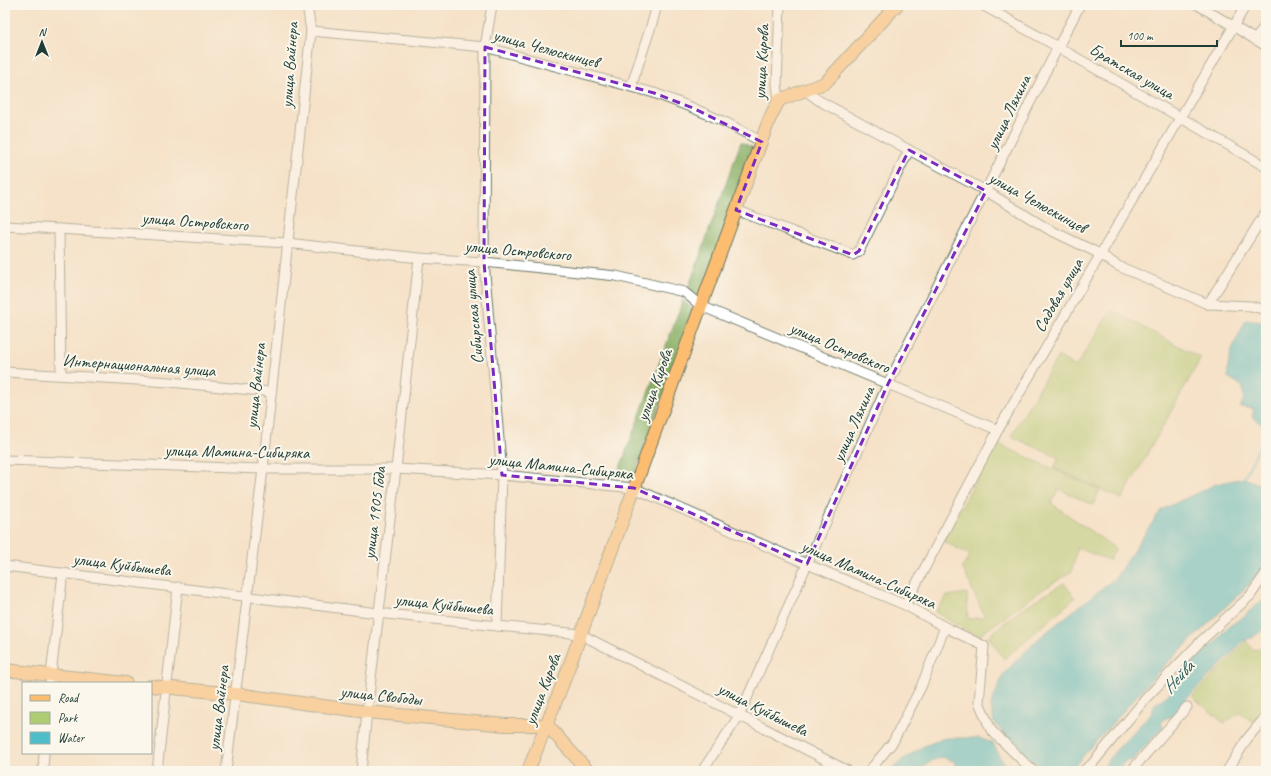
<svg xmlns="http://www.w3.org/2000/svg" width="1271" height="776" viewBox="0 0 1271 776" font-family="Caveat,sans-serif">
	<rect width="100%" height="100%" fill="#fbf7ec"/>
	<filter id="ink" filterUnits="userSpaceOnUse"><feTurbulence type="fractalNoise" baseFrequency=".025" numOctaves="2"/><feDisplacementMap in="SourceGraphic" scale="8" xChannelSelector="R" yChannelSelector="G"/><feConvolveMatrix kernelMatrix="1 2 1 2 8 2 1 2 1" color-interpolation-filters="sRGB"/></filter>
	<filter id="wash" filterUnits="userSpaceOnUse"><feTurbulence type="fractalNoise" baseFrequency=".012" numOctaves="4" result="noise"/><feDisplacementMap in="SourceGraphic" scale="16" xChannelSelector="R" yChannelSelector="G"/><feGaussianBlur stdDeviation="0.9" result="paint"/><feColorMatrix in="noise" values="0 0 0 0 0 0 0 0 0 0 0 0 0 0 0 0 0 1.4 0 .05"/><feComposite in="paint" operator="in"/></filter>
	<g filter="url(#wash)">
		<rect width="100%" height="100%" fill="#f5e2c8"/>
		<g fill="#adcc74" stroke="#668454">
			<path d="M 1111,310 L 1201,358 L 1122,499 L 1054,468 L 1059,458 L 1011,436 L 1058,356 L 1076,367 Z"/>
			<path d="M 996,443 L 1100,490 L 1093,505 L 1059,489 L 1051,503 L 1116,549 L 1109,560 L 1077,548 L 1072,571 L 1036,594 L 977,637 L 935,612 L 947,596 L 967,593 L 968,619 L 985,617 L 962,567 L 970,555 L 943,541 Z"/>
			<path d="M 1064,583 L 1075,598 L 1004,659 L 988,636 L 1021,609 Z"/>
			<path d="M 1246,641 L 1254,650 L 1266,646 L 1266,711 L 1255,723 L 1240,713 L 1224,723 L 1192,696 L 1228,661 Z"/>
		</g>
		<g fill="#8ab066" stroke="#54764d">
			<path d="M 741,142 L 753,148 L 700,298 L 688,289 Z"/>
			<path d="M 683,300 L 694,311 L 632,481 L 618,473 Z"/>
		</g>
		<g fill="#4fbdc7" stroke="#377d7e">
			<path d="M 1246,320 L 1262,322 L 1266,321 L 1266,427 L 1252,417 L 1254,409 L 1240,407 L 1244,399 L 1242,386 L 1228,377 C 1226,356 1237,339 1246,320 Z"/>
			<path d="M 1244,478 L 1266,487 L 1266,564 L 1262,572 L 1158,672 L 1070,771 L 1053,771 L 1030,761 L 994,723 L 991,705 L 1004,673 L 1039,638 L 1115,578 L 1161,510 L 1216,484 Z"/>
			<path d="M 1266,597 L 1266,628 L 1253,637 L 1242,642 L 1228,658 L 1185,700 L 1172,717 L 1165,718 L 1161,723 L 1164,726 L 1132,761 L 1127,760 L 1121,766 L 1124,771 L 1101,771 L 1110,757 L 1153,711 L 1154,705 L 1169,694 L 1177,677 L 1200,655 L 1215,642 L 1227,628 L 1244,616 Z"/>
			<path d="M 945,738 L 979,738 L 993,743 L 1001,760 L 1013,771 L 952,771 L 950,769 L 957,763 L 943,757 L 933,760 L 918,771 L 890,771 L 902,760 L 924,746 Z"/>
		</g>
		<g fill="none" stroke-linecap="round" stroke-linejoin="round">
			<path stroke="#4fbdc7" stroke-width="2" d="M 1244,478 L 1266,433"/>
		</g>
	</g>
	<g filter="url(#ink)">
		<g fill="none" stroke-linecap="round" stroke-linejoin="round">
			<g stroke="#6a7768" stroke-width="11">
				<g id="minor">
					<path d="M 492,5 L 485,47 L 484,262 L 502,475 L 497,626"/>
					<path d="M 982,5 L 1058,47 L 1266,167"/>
					<path d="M 1198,5 L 1266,46"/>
					<path d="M 311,31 L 485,47 L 654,93 L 693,108 L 727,123 L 762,142"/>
					<path d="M 1255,40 L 1266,24"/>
					<path d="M 631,87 L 653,20 L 657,5"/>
					<path d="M 805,90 L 818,100 L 909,150 L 986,191 L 1048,229 L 1100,254 L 1118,266 L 1208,304 L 1251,306 L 1266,310"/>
					<path d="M 779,100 L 777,84 L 780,5"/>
					<path d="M 736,210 L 853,255 L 859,251 L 909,150"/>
					<path d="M 5,226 L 59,229 L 287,243 L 419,258 L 484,262 L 616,276 L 684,292 L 701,306 L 998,430"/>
					<path d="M 59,229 L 61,375"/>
					<path d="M 1208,304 L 1266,212"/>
					<path d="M 5,372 L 170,382 L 271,392"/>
					<path d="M 5,460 L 263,469 L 396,469 L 502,475 L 634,488 L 807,564 L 905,605 L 945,627 L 984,646 L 979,702 L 991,730 L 1033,771"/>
					<path d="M 5,566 L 378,613 L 497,626 L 580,634 L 848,771"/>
					<path d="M 905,605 L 998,430 L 1246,5"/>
					<path d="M 50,683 L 63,573"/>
					<path d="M 43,771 L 44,753"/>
					<path d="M 157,771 L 178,587"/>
					<path d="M 226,771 L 263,469 L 311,31 L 307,5"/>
					<path d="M 361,771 L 367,712 L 396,469 L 419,258"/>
					<path d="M 702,771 L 739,716 L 888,384 L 1058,47 L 1080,5"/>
					<path d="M 869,771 L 893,742 L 921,687 L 945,627"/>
					<path d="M 1083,771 L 1092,764 L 1147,697 L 1201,641 L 1250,596 L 1266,573"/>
					<path d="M 1131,771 L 1187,707"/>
					<path d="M 1227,771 L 1247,739 L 1266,716"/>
				</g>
			</g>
			<g stroke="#6a7768" stroke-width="14">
				<g id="major">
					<path d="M 5,670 L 126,683"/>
					<path d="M 151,686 L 236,694 L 367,712 L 506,725 L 547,725 L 588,771"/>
					<path d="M 528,771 L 563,683 L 769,120 L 779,100 L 825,83 L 897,5"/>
				</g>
			</g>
			<use href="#minor" stroke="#fff" stroke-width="9"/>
			<use href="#major" stroke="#fcbd6f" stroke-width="12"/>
		</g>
	</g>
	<path d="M0 0H1271V776H0ZM 485,47 L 654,93 L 693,108 L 762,142 L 736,210 L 853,255 L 859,251 L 909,150 L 986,191 L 888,384 L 807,564 L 634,488 L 502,475 L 484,262 Z" fill="#f5e2c8" fill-opacity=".55" fill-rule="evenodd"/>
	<path fill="none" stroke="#7b2cbf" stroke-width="3" stroke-dasharray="8 5" stroke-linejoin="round" d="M 485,47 L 654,93 L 693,108 L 762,142 L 736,210 L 853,255 L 859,251 L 909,150 L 986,191 L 888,384 L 807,564 L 634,488 L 502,475 L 484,262 Z"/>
	<g text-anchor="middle" stroke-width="4" stroke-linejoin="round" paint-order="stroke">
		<g font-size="17" fill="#1f3d34" stroke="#fbf7ec">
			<text transform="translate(546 48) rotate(15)" y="6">улица Челюскинцев</text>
			<text transform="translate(761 62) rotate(-87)" y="6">улица Кирова</text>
			<text transform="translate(289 65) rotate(-86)" y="6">улица Вайнера</text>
			<text transform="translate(1132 71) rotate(30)" y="6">Братская улица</text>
			<text transform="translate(1008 112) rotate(-64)" y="6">улица Ляхина</text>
			<text transform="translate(1038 202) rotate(29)" y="6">улица Челюскинцев</text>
			<text transform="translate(195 221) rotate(4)" y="6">улица Островского</text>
			<text transform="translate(518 250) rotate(5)" y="6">улица Островского</text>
			<text transform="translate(1058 295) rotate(-60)" y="6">Садовая улица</text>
			<text transform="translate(473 317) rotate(-95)" y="6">Сибирская улица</text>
			<text transform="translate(840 347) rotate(23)" y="6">улица Островского</text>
			<text transform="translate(139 365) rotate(4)" y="6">Интернациональная улица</text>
			<text transform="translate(654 385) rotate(-70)" y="6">улица Кирова</text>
			<text transform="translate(255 386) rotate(-84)" y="6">улица Вайнера</text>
			<text transform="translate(853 424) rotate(-66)" y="6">улица Ляхина</text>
			<text transform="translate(237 451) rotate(1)" y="6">улица Мамина-Сибиряка</text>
			<text transform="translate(561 466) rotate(6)" y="6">улица Мамина-Сибиряка</text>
			<text transform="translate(374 513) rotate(-83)" y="6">улица 1905 Года</text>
			<text transform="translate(122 564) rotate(7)" y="6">улица Куйбышева</text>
			<text transform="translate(869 574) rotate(24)" y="6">улица Мамина-Сибиряка</text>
			<text transform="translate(444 604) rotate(6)" y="6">улица Куйбышева</text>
			<text transform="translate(542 689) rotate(-69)" y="6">улица Кирова</text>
			<text transform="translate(381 695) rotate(6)" y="6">улица Свободы</text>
			<text transform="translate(218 708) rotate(-83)" y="6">улица Вайнера</text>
			<text transform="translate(763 709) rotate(27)" y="6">улица Куйбышева</text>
		</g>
		<g font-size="18" font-style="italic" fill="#2b5d59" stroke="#fbf7ec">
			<text transform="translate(1178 677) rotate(-47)" y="6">Нейва</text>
		</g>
	</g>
	<rect width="1271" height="776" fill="none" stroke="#fbf7ec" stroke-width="20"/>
	<rect x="22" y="682" width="130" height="72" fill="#fbf7ec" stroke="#a3ada2"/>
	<rect x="30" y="695" width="20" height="6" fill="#fcbd6f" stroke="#a3ada2"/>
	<text x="58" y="702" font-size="12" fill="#1f3d34">Road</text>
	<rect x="30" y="712" width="20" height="12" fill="#adcc74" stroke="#a3ada2"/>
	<text x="58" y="722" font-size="12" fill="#1f3d34">Park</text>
	<rect x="30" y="732" width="20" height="12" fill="#4fbdc7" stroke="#a3ada2"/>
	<text x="58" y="742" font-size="12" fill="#1f3d34">Water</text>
	<g transform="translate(42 42)" stroke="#fbf7ec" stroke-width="3" paint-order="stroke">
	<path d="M0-3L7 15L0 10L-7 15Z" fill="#1f3d34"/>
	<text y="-6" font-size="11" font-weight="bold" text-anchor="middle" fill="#1f3d34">N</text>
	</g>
	<path d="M1121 40v6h96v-6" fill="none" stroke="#1f3d34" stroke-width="2"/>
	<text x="1127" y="40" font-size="12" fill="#1f3d34" stroke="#fbf7ec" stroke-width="3" paint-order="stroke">100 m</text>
</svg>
